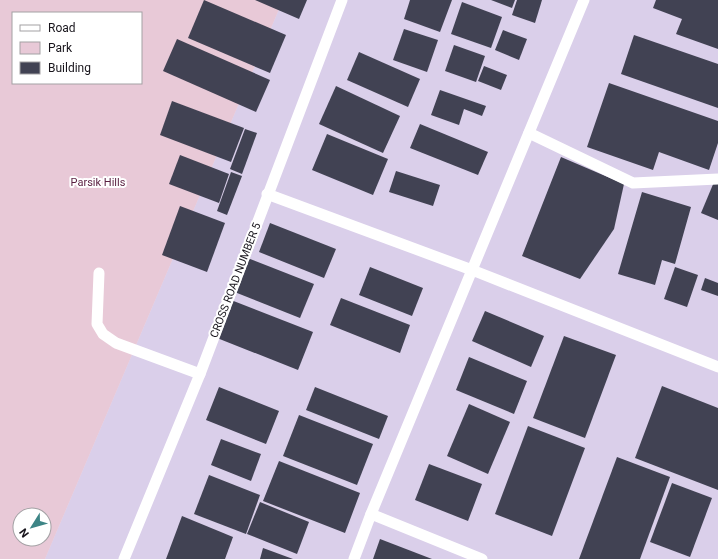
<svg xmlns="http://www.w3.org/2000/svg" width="718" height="559" viewBox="0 0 718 559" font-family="Roboto,sans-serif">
	<rect width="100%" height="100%" fill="#e5dcf0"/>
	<path fill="#dacfea" d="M 283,0 L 718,0 L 718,559 L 45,559 Z"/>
	<path fill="#e8c9d7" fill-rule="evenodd" d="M 0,0 L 283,0 L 45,559 L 0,559 ZM 13,13 L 141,13 L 141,83 L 13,83 ZM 20,515 L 44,515 L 44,539 L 20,539 Z"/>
	<g fill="#414253">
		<path d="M 204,0 L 286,35 L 270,73 L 188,38 Z"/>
		<path d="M 255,0 L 307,0 L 299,19 Z"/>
		<path d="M 410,0 L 452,0 L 440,32 L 404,19 Z"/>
		<path d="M 491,0 L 515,0 L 512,8 Z"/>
		<path d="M 517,0 L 542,0 L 535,23 L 512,15 Z"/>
		<path d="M 656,0 L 718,0 L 718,49 L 676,34 L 682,19 L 653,8 Z"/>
		<path d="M 462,2 L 502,17 L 491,48 L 451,34 Z"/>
		<path d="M 404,29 L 438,40 L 427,72 L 393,60 Z"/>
		<path d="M 503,30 L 527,39 L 519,60 L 495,50 Z"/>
		<path d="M 634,35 L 718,64 L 718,108 L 621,74 Z"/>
		<path d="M 177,39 L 270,80 L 256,112 L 163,71 Z"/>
		<path d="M 454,45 L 485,56 L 476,82 L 445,71 Z"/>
		<path d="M 359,52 L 420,79 L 408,107 L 347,80 Z"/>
		<path d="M 484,66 L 507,75 L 501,90 L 478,81 Z"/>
		<path d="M 609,83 L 718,121 L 718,143 L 709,170 L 659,152 L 653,170 L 587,147 Z"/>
		<path d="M 336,86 L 400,116 L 383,153 L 319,124 Z"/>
		<path d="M 440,90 L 486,106 L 482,116 L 464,109 L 459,125 L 431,115 Z"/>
		<path d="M 172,101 L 244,128 L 231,162 L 160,135 Z"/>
		<path d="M 420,124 L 488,152 L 478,175 L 410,148 Z"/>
		<path d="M 245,129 L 257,133 L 242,174 L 230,169 Z"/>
		<path d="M 327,134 L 388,159 L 373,195 L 312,170 Z"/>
		<path d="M 180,155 L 229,174 L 219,203 L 169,184 Z"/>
		<path d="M 561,157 L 624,184 L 614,229 L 580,279 L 522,256 Z"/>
		<path d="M 396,171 L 440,185 L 433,206 L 389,192 Z"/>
		<path d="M 231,172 L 242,176 L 227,215 L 217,211 Z"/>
		<path d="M 714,182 L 718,183 L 718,220 L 701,213 Z"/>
		<path d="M 642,192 L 691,207 L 675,264 L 662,260 L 655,285 L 618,274 Z"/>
		<path d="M 180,206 L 225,223 L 207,272 L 162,255 Z"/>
		<path d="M 270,223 L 336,249 L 324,278 L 259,252 Z"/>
		<path d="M 245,257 L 314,284 L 300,318 L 232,291 Z"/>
		<path d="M 370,267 L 423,288 L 412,316 L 359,295 Z"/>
		<path d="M 675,267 L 698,275 L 687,307 L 664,299 Z"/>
		<path d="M 705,278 L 718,283 L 718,296 L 701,290 Z"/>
		<path d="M 341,298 L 410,325 L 400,353 L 330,325 Z"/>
		<path d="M 231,300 L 313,332 L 298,370 L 217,338 Z"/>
		<path d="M 485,311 L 544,336 L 531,367 L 472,341 Z"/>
		<path d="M 564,336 L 616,355 L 585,438 L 533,418 Z"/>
		<path d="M 469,357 L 527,381 L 514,414 L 456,390 Z"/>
		<path d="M 662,386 L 718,408 L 718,490 L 635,458 Z"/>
		<path d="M 219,387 L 279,411 L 266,444 L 206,420 Z"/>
		<path d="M 315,387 L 388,416 L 379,439 L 306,410 Z"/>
		<path d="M 469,404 L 510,422 L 488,474 L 447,456 Z"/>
		<path d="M 299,415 L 373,444 L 357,485 L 283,456 Z"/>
		<path d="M 528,426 L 585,448 L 552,536 L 495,514 Z"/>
		<path d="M 221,439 L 261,454 L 251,481 L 211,465 Z"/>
		<path d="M 617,457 L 670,477 L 640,559 L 579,559 Z"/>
		<path d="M 279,461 L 360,493 L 345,533 L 263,501 Z"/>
		<path d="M 429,464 L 482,484 L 468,521 L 415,500 Z"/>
		<path d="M 209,475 L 260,495 L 246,534 L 194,514 Z"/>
		<path d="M 672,483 L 712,498 L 690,557 L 650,542 Z"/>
		<path d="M 260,502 L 309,522 L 297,554 L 247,534 Z"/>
		<path d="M 182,516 L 233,537 L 225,559 L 166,559 Z"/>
		<path d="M 380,539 L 432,559 L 373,559 Z"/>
		<path d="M 263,548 L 293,559 L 260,559 Z"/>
	</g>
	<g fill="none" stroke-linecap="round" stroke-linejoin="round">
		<g stroke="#fff" stroke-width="11">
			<path d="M 529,133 L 633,183 L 718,179"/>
			<path d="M 267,194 L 472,270 L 584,0"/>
			<path d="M 99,273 L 97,324 L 103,334 L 116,343 L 200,374"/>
			<path d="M 371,514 L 472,270 L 718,367"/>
			<path d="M 124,559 L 200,374 L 342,0"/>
			<path d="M 354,559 L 371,514 L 482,559"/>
		</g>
	</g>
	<g text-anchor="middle" stroke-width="4" stroke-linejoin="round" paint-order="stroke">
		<g font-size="11" fill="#591f40" stroke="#fff">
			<text x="98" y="186">Parsik Hills</text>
		</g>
		<g font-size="11" fill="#18151c" stroke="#fff">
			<text transform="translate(235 280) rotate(-69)" y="4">CROSS ROAD NUMBER 5</text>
		</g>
	</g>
	<rect x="12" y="12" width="130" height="72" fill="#ffffff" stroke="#a3a1a4"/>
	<rect x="20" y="25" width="20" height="6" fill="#ffffff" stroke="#a3a1a4"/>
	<text x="48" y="32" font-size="12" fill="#18151c">Road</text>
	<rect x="20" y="42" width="20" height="12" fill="#e8c9d7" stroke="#a3a1a4"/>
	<text x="48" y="52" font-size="12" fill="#18151c">Park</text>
	<rect x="20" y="62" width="20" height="12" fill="#414253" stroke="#a3a1a4"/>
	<text x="48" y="72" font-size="12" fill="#18151c">Building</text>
	<g transform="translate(32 527) rotate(233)"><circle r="19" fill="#ffffff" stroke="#a3a1a4"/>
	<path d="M0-3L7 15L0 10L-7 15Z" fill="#3d8586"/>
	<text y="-6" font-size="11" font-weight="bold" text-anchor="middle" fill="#18151c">N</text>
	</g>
</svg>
